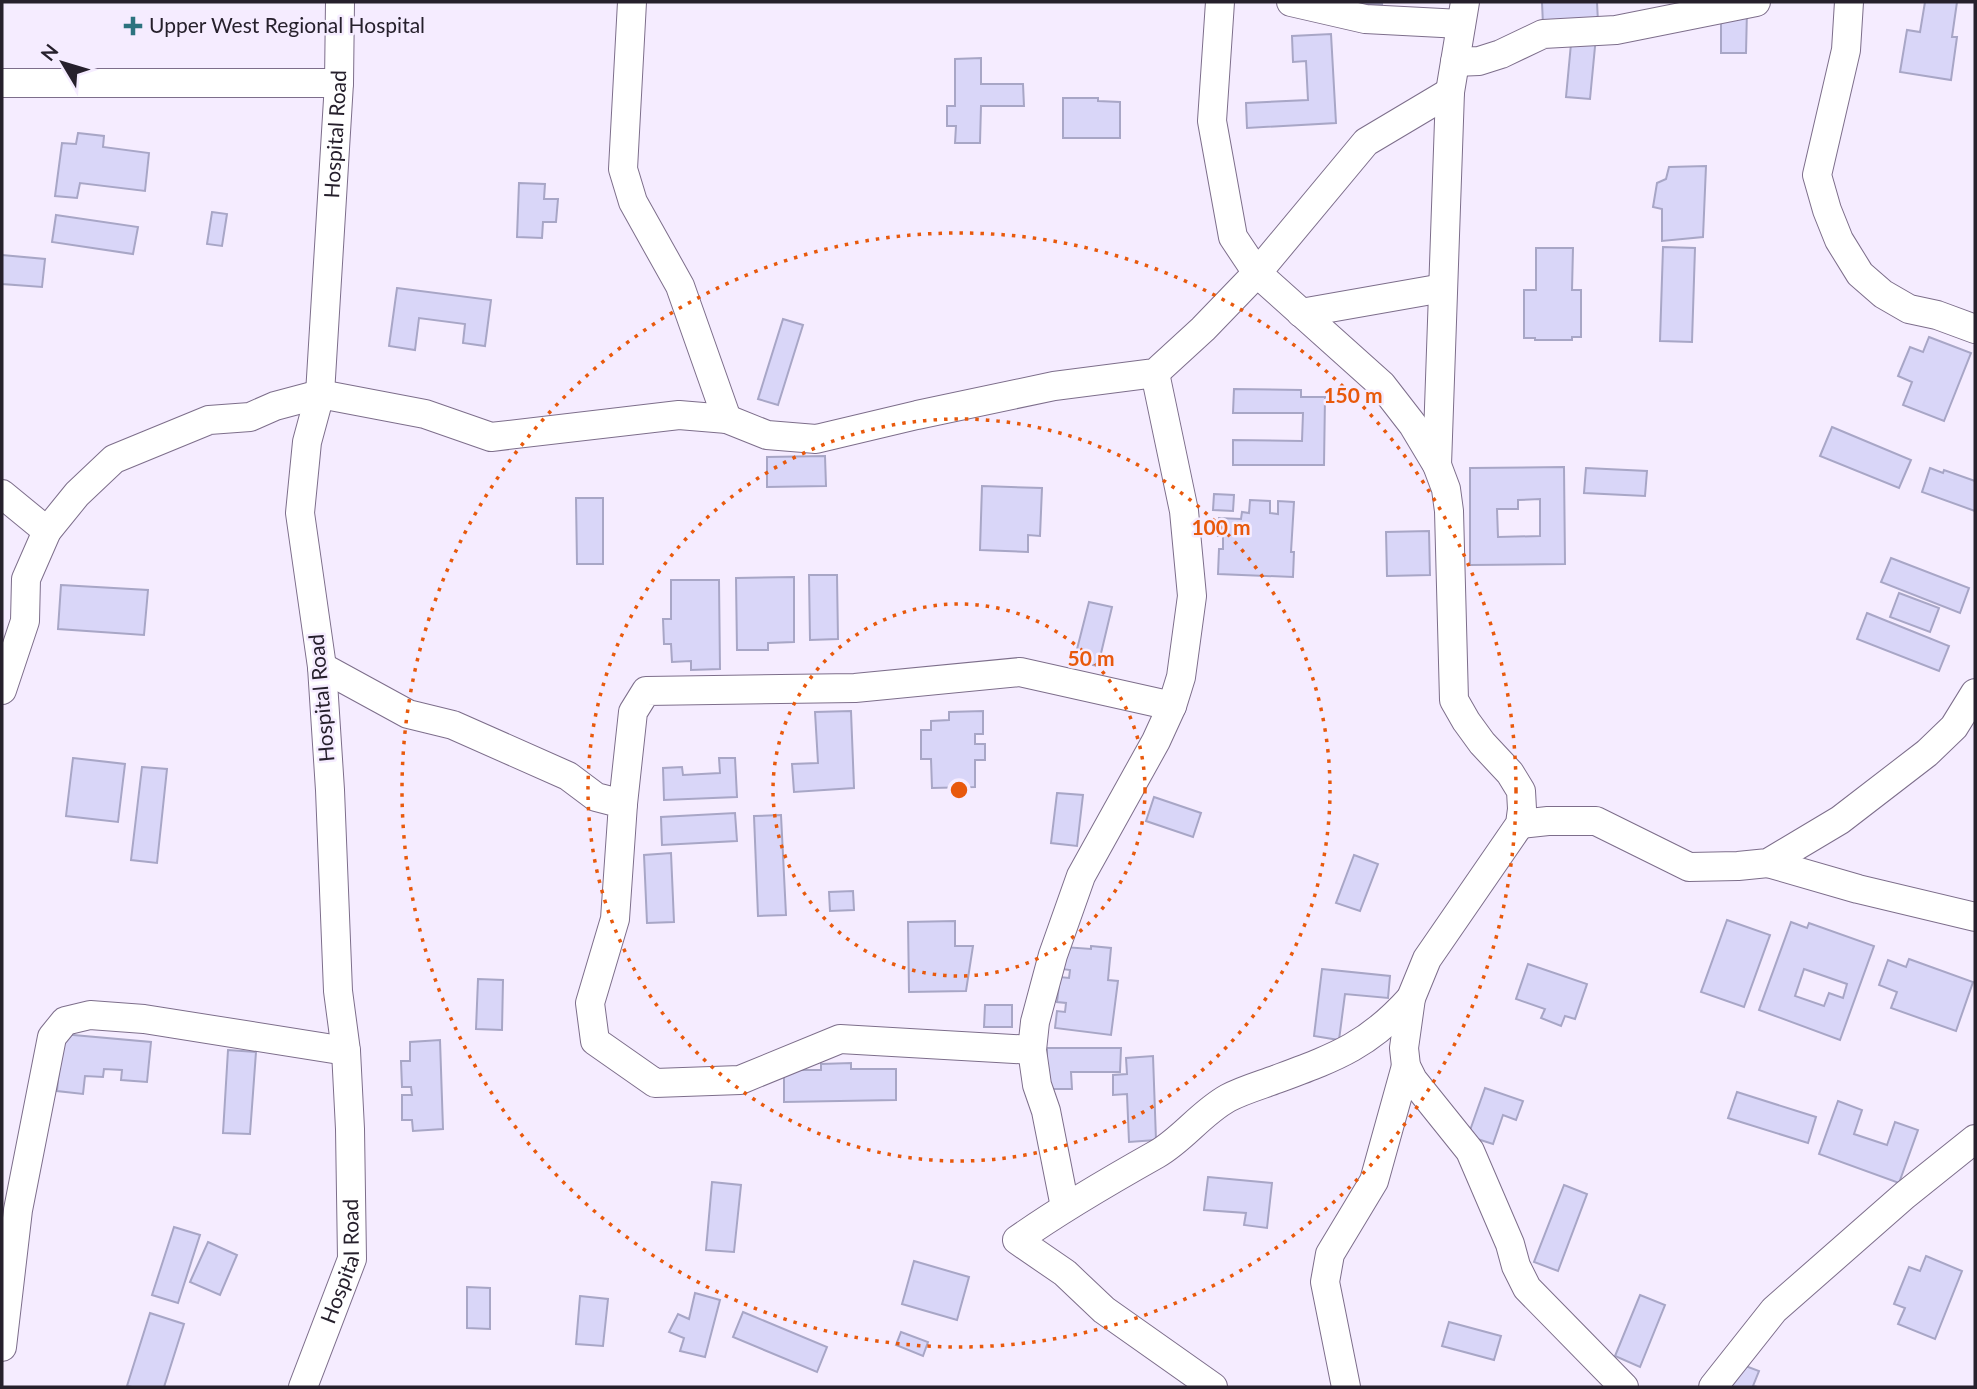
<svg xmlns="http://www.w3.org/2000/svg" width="1977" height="1389" viewBox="0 0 1977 1389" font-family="Lato,sans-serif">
	<rect width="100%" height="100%" fill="#f5ecff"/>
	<g fill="#d9d6f8" stroke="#a8a6c6" stroke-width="2" fill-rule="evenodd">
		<rect x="1332" y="2" width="50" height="2"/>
		<path d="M 1542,2 L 1597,2 L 1598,22 L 1543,25 Z"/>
		<path d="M 1925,2 L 1957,2 L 1952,37 L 1957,37 L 1951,80 L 1900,72 L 1907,30 L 1920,32 Z"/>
		<path d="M 1721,10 L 1747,10 L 1746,53 L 1721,53 Z"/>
		<path d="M 1572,33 L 1596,36 L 1590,99 L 1566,97 Z"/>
		<path d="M 1331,34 L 1336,123 L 1247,128 L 1246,103 L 1308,100 L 1306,61 L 1293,62 L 1292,36 Z"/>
		<path d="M 981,58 L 981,84 L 1023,84 L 1024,106 L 981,106 L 980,143 L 955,143 L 956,126 L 947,126 L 947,106 L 955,106 L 955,59 Z"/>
		<path d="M 1063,98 L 1098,98 L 1098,101 L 1120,102 L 1120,138 L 1063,138 Z"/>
		<path d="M 78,133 L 104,136 L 103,147 L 149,153 L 145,191 L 80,183 L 77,198 L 55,196 L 62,143 L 76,144 Z"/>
		<path d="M 1706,166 L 1703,237 L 1662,241 L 1662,209 L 1653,207 L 1657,183 L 1666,179 L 1669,167 Z"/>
		<path d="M 519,183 L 545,184 L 544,199 L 558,199 L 556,222 L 543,222 L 542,238 L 517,237 Z"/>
		<path d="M 212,212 L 227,214 L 222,246 L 207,244 Z"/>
		<path d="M 56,215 L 138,227 L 133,254 L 52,242 Z"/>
		<path d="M 1663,247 L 1695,248 L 1692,342 L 1660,341 Z"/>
		<path d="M 1536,248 L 1573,248 L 1572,290 L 1581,290 L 1581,337 L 1572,337 L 1572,340 L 1535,340 L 1535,338 L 1524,338 L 1524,290 L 1536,290 Z"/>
		<path d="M 2,255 L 45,259 L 42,287 L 2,284 Z"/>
		<path d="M 397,288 L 491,300 L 485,346 L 463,343 L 465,324 L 419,318 L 415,350 L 389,346 Z"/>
		<path d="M 783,319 L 803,325 L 778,405 L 758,399 Z"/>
		<path d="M 1929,337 L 1971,353 L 1944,421 L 1903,405 L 1912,382 L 1898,376 L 1910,347 L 1923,352 Z"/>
		<path d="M 1234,389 L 1301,390 L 1301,397 L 1325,397 L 1324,465 L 1233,465 L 1233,440 L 1302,441 L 1303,413 L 1233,413 Z"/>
		<path d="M 1832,427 L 1911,460 L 1899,488 L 1820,456 Z"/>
		<path d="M 825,456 L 826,486 L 767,487 L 767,457 Z"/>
		<path d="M 1564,467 L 1565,564 L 1470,565 L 1470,468 ZM 1540,499 L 1540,536 L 1498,537 L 1497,509 L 1518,509 L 1518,500 Z"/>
		<path d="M 1586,468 L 1647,471 L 1645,496 L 1584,493 Z"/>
		<path d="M 1930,468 L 1943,473 L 1944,470 L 1975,481 L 1975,511 L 1922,492 Z"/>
		<path d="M 982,486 L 1042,488 L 1040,536 L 1028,535 L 1028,552 L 980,550 Z"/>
		<path d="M 1214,494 L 1234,495 L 1233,511 L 1213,510 Z"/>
		<path d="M 576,498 L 603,498 L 603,564 L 577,564 Z"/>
		<path d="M 1250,500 L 1270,501 L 1270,513 L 1278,514 L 1278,501 L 1294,502 L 1291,552 L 1294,552 L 1293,577 L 1218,574 L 1219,549 L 1223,549 L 1223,536 L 1218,536 L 1219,518 L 1241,519 L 1242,512 L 1249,513 Z"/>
		<path d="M 1429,531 L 1430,575 L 1387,576 L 1386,532 Z"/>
		<path d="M 1891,558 L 1969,588 L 1960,613 L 1881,582 Z"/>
		<path d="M 809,575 L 837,575 L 838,639 L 810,640 Z"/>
		<path d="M 794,577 L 794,642 L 768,643 L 768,650 L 737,650 L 736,578 Z"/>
		<path d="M 671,580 L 719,580 L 720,669 L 691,670 L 691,661 L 672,662 L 671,644 L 664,644 L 663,619 L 671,619 Z"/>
		<path d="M 61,585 L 148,590 L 144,635 L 58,629 Z"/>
		<path d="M 1899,593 L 1939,608 L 1930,632 L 1890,617 Z"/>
		<path d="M 1089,602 L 1112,607 L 1098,666 L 1074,661 Z"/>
		<path d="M 1867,613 L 1949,646 L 1939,671 L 1857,639 Z"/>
		<path d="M 851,711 L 854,788 L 794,792 L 792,764 L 818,763 L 815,712 Z"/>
		<path d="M 983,711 L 983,734 L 975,734 L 975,744 L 985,744 L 985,760 L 975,760 L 975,787 L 932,788 L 931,759 L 921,759 L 921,730 L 931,730 L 931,721 L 949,720 L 949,712 Z"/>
		<path d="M 73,758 L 125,764 L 118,822 L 66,816 Z"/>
		<path d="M 719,758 L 735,758 L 737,797 L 664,800 L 663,768 L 682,767 L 683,775 L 720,773 Z"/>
		<path d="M 142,767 L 167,769 L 157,863 L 131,860 Z"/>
		<path d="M 1057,793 L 1083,795 L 1077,846 L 1051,843 Z"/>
		<path d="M 1154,797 L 1201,813 L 1193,837 L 1146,821 Z"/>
		<path d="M 735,813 L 737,841 L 662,845 L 661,817 Z"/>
		<path d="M 781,815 L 786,915 L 758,916 L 754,816 Z"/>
		<path d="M 671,853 L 674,922 L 647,923 L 644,855 Z"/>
		<path d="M 1354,855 L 1378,864 L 1360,911 L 1336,903 Z"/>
		<path d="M 853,891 L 854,910 L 830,911 L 829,892 Z"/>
		<path d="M 1727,920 L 1770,935 L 1744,1007 L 1701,992 Z"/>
		<path d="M 955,921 L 955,946 L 973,946 L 966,991 L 909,992 L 908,922 Z"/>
		<path d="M 1791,922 L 1807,928 L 1809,923 L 1874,946 L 1840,1040 L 1759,1010 ZM 1804,969 L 1847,984 L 1843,998 L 1829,993 L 1824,1006 L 1795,996 Z"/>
		<path d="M 1091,946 L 1111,948 L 1108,980 L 1118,981 L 1111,1035 L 1055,1028 L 1057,1011 L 1065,1012 L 1066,1003 L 1057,1002 L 1060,977 L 1069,978 L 1070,970 L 1062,969 L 1064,947 L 1091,949 Z"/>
		<path d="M 1909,959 L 1973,982 L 1956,1031 L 1891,1008 L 1897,992 L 1879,985 L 1888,960 L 1906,967 Z"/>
		<path d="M 1528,964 L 1587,984 L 1575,1019 L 1565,1016 L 1561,1026 L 1541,1018 L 1545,1009 L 1516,999 Z"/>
		<path d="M 1322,969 L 1390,976 L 1388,998 L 1345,994 L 1339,1040 L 1314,1036 Z"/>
		<path d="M 478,979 L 503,980 L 502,1030 L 476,1029 Z"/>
		<path d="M 985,1005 L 1012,1005 L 1012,1027 L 984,1027 Z"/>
		<path d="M 62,1034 L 151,1042 L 147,1082 L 121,1080 L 122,1070 L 104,1069 L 103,1077 L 85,1076 L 83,1094 L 57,1091 Z"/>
		<path d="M 440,1040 L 443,1129 L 413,1131 L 412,1120 L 402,1120 L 402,1095 L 412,1095 L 411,1087 L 402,1087 L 401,1061 L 410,1061 L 410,1042 Z"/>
		<path d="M 1047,1048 L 1121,1048 L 1120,1072 L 1071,1072 L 1072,1089 L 1047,1089 Z"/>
		<path d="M 228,1050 L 256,1052 L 250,1134 L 223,1133 Z"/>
		<path d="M 1153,1056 L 1156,1140 L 1129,1142 L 1127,1094 L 1113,1095 L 1113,1075 L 1127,1074 L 1126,1058 Z"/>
		<path d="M 851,1063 L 851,1069 L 896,1069 L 896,1100 L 784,1102 L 784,1070 L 821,1070 L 821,1064 Z"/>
		<path d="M 1485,1088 L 1523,1101 L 1516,1120 L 1503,1115 L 1493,1144 L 1468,1136 Z"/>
		<path d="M 1737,1092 L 1816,1117 L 1808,1143 L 1728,1118 Z"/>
		<path d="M 1838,1101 L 1862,1110 L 1854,1134 L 1887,1145 L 1895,1122 L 1918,1130 L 1899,1183 L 1819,1154 Z"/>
		<path d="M 1208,1177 L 1272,1183 L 1267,1228 L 1244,1225 L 1246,1213 L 1204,1210 Z"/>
		<path d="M 712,1182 L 741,1185 L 734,1252 L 706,1250 Z"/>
		<path d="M 1564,1185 L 1587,1194 L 1558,1271 L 1534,1262 Z"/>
		<path d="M 174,1227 L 200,1235 L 178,1303 L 152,1295 Z"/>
		<path d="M 208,1242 L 237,1255 L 220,1295 L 190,1282 Z"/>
		<path d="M 1926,1256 L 1962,1271 L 1935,1339 L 1898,1324 L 1905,1308 L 1894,1304 L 1909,1267 L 1920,1271 Z"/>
		<path d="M 914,1261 L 969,1277 L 957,1320 L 902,1304 Z"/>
		<path d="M 467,1287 L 490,1288 L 490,1329 L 467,1328 Z"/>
		<path d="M 695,1293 L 720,1300 L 705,1357 L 680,1351 L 684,1338 L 669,1332 L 678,1314 L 689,1319 Z"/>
		<path d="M 1640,1295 L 1665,1305 L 1640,1367 L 1615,1356 Z"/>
		<path d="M 580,1296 L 608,1299 L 603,1346 L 576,1344 Z"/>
		<path d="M 743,1312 L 827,1347 L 817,1372 L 733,1337 Z"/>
		<path d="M 150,1313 L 184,1324 L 164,1387 L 132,1387 L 127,1386 Z"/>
		<path d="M 1449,1322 L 1501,1336 L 1494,1360 L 1442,1346 Z"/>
		<path d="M 901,1332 L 928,1342 L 923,1356 L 896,1345 Z"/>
		<path d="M 1735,1362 L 1759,1371 L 1753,1386 L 1757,1387 L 1726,1387 Z"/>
	</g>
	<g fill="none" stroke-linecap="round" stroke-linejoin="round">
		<g stroke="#7d6e8b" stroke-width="30">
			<g id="minor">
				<path d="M 632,2 L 623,169 L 633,202 L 680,286 L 727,419"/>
				<path d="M 1220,2 L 1212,121 L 1233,237 L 1257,273 L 1382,385 L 1413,425 L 1437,465 L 1446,489 L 1449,511 L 1454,700 L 1466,721 L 1482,743 L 1510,773 L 1521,791 L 1522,809 L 1520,824 L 1427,959 L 1411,998 L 1404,1048 L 1406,1066 L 1413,1080 L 1470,1151 L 1510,1244 L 1516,1266 L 1527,1288 L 1624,1387"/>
				<path d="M 1291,2 L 1365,19 L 1461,24"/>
				<path d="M 1849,2 L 1846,50 L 1817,175 L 1827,210 L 1839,240 L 1860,274 L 1883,294 L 1909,309 L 1937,315 L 1975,329"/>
				<path d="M 1455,62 L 1479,61 L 1501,54 L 1543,34 L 1616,30 L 1756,2"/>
				<path d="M 2,83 L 339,83"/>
				<path d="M 1301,313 L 1443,288"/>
				<path d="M 1437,465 L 1450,92 L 1465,2"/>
				<path d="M 2,494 L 47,531"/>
				<path d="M 322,667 L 408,714 L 453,725 L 568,776 L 596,797 L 623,804 L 615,919 L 590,1003 L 595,1041 L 655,1083 L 740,1080 L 840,1039 L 1032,1050"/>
				<path d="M 2,690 L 25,621 L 26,579 L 47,531 L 77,494 L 114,459 L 209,420 L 250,417 L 275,406 L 320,394 L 425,414 L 491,437 L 679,415 L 727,419 L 767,435 L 816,439 L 917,415 L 1054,386 L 1155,373 L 1203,329 L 1257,273 L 1366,142 L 1450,92"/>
				<path d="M 623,804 L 633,712 L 646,691 L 855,688 L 1020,672 L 1172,706"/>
				<path d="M 1520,824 L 1548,821 L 1596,821 L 1689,867 L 1738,866 L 1768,863 L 1840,820 L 1927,753 L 1954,727 L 1975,693"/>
				<path d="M 1768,863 L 1858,889 L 1975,917"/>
				<path d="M 1065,1207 L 1046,1111 L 1037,1085 L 1032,1050 L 1035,1022 L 1053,955 L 1081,876 L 1156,741 L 1172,706 L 1181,677 L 1192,596 L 1184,511 L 1155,373"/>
				<path d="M 2,1347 L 18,1210 L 52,1037 L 65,1021 L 90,1015 L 144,1019 L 346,1051"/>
				<path id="s1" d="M 303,1387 L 352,1259 L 350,1129 L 346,1051 L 338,991 L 330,790 L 322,667 L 300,513 L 307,442 L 320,394 L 339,83 L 340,2"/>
				<path d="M 1213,1387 L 1104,1310 L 1065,1273 L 1017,1240 C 1062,1208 1109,1181 1157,1154 C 1183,1139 1201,1113 1228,1098 C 1243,1090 1261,1085 1277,1079 C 1336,1057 1368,1046 1411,998"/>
				<path d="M 1346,1387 L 1325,1282 L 1330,1254 L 1374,1181 L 1406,1066"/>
				<path d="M 1713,1387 L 1774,1310 L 1905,1195 L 1975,1139"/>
			</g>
		</g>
		<use href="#minor" stroke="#fff" stroke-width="28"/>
	</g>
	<g fill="none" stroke="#e8590c" stroke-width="3.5" stroke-dasharray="3.5 7">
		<circle cx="959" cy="790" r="186"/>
		<circle cx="959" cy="790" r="371"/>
		<circle cx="959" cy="790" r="557"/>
	</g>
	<path fill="#2c737f" stroke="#f5ecff" stroke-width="2.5" d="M129.5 15.5h7v7h7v7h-7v7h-7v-7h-7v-7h7z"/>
	<g text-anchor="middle" stroke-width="5" stroke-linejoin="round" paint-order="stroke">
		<g font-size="21" fill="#26202c" stroke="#f5ecff" text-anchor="start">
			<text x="149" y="33">Upper West Regional Hospital</text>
		</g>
		<g font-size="21" fill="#26202c" stroke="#f5ecff">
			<text dy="7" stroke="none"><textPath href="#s1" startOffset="1267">Hospital Road</textPath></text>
			<text transform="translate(322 698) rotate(-95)" y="7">Hospital Road</text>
			<text dy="7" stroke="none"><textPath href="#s1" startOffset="133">Hospital Road</textPath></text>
		</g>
	</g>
	<circle cx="959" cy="790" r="10" fill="#e8590c" stroke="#f5ecff" stroke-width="3.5"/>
	<g font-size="21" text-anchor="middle" font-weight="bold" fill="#e8590c" stroke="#f5ecff" stroke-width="5" stroke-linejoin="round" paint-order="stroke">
		<text x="1353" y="403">150 m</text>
		<text x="1221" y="535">100 m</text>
		<text x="1091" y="666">50 m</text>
	</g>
	<rect width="1977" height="1389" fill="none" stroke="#26202c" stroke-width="7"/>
	<g transform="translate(63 63) rotate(308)" stroke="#f5ecff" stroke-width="5" paint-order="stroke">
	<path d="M0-5L12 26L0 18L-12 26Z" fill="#26202c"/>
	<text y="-10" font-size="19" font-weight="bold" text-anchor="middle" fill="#26202c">N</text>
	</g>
</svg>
